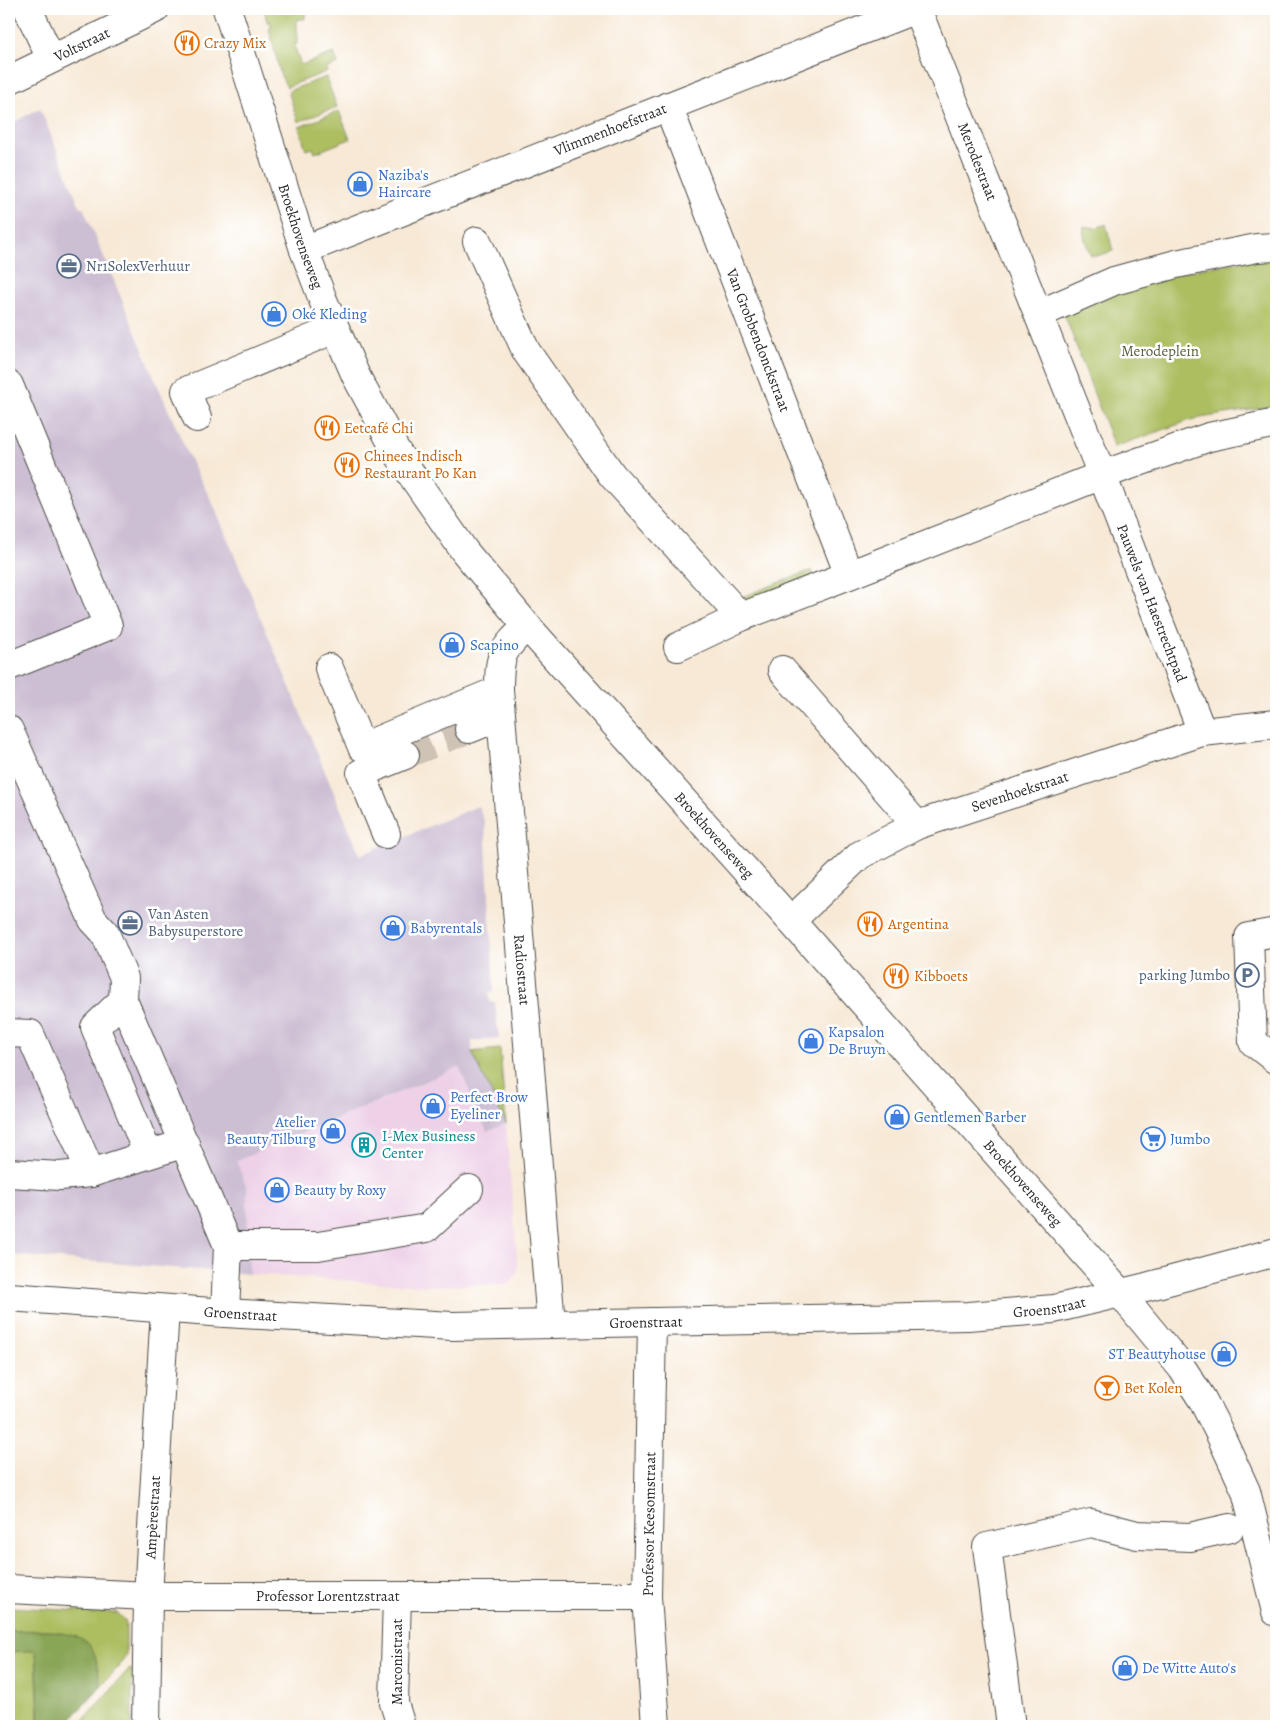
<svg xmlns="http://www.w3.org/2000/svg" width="1285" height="1735" viewBox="0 0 1285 1735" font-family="Alegreya,serif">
	<rect width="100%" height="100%" fill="#fff"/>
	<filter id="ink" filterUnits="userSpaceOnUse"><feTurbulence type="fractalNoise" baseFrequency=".02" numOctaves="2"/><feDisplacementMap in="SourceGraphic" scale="10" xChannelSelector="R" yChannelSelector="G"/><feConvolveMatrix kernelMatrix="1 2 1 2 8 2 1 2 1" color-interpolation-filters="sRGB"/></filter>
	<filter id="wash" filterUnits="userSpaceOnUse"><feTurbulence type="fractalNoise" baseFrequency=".0096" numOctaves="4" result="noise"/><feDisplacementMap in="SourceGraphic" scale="20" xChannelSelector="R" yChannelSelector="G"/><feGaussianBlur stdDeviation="1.12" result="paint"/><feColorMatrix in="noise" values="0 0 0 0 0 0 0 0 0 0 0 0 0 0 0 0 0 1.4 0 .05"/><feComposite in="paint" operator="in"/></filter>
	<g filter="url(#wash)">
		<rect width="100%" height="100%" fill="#f7e9d6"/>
		<path fill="#eed0e7" d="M 459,1067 L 487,1132 L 506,1124 L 518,1271 L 510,1284 L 425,1286 L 249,1274 L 247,1188 L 235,1161 Z"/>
		<path fill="#ccbed3" d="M 40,108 L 80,207 L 83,207 L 161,393 L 191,461 L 213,504 L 360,855 L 478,806 L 485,823 L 494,992 L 489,993 L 490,1002 L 495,1002 L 499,1038 L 472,1041 L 472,1051 L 499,1049 L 506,1124 L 487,1132 L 459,1067 L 236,1161 L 247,1188 L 249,1274 L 9,1255 L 9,125 Z"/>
		<g fill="#acbe61" stroke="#6c7446">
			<path d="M 264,9 L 305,9 L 305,19 L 297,19 L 297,44 L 294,45 L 301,65 L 334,53 L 338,64 L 327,68 L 328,71 L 287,87 L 281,76 L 269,29 L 271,28 L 270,21 L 267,22 Z"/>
			<path d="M 326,77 L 337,107 L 298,122 L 288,91 Z"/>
			<path d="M 339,111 L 350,139 L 315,153 L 313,148 L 306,150 L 299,127 Z"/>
			<path d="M 1106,224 L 1113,251 L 1097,256 L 1091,255 C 1087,248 1082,234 1084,226 L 1096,228 Z"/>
			<path d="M 1276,255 L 1276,406 L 1194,419 L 1114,447 L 1062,308 L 1137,280 Z"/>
			<path d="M 812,570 L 816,581 L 751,606 L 739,598 Z"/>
			<path d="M 499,1049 L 500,1049 L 506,1124 L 472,1052 Z"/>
			<path d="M 9,1607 L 118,1613 L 125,1620 L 126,1625 L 126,1655 L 121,1664 L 101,1686 L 94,1655 L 84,1640 L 48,1630 L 9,1631 Z"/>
			<path d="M 36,1650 L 39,1726 L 9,1726 L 9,1652 Z"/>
			<path d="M 132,1669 L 132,1726 L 78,1726 L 128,1670 Z"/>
		</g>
		<path fill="#89a557" stroke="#5a6841" d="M 48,1630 C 58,1633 72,1634 82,1639 C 97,1646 98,1672 101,1686 L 69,1721 L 57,1722 L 57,1726 L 40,1726 L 36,1650 L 9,1652 L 9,1631 Z"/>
	</g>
	<g filter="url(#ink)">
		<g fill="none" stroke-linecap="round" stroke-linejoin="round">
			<path stroke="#cec3b4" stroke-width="28" stroke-dasharray="28 14" stroke-linecap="butt" d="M 405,755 L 469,729"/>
			<g stroke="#4a4845" stroke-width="30">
				<g id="minor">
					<path d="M 28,9 L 51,59"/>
					<path id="s1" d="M 227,9 L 304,250 L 323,300 L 356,376 L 395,449 L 413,477 L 465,552 L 527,626 L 791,921 L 1120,1293 L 1182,1368 L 1202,1399 L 1218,1430 L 1246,1491 L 1276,1612"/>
					<path id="s2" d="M 917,9 L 1102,475 L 1209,437 L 1276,423"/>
					<path id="s3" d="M 9,80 L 155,9"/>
					<path id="s4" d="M 668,106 L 849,575 L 1102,475 L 1202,732"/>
					<path d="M 477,241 L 526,351 L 612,475 L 741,617"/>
					<path id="s5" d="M 304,250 L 916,9"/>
					<path d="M 1039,314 L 1114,281 L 1176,264 L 1257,248 L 1276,247"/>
					<path d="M 9,385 L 108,626 L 9,666"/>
					<path d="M 197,418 L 186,391 L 335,329"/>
					<path id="s6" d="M 527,626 C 502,650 499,654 499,690 L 551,1324"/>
					<path d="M 678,647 L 741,617 L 849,575"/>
					<path d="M 329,668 L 362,747 L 499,690"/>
					<path d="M 782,670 L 917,825"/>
					<path d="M 469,729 L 501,716"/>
					<path d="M 9,730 L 93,920 L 105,933 L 124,978 L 123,1000 L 228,1246 L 225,1313"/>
					<path d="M 386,834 L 361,773 L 405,755"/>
					<path id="s7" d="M 791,921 L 860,855 L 917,825 L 1202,732 L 1276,724"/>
					<path d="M 1276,932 L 1249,937 L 1253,1042 L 1276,1060"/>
					<path d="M 123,1000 L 95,1027 L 148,1154"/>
					<path d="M 9,1033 L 30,1034 L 91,1173"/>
					<path d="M 9,1173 L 60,1176 L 91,1173 L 185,1143"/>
					<path d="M 228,1246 L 318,1246 L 427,1228 L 469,1189"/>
					<path id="s8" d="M 9,1297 L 225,1313 L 452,1326 L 968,1316 L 1054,1309 L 1146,1287 L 1276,1252"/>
					<path d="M 652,1322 L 647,1596 L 656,1726"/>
					<path id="s9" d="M 9,1589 L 148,1596 L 647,1596"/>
					<path d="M 397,1596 L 394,1703 L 401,1726"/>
					<path id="s10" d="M 146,1726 L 148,1596 L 165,1309"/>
					<path d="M 1011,1726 L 987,1547 L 1091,1523 L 1137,1535 L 1190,1537 L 1230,1528"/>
				</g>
			</g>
			<use href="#minor" stroke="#fff" stroke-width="28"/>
		</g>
	</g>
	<defs>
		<g id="restaurant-ring" transform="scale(1.25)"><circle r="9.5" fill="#fff" stroke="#e8710a" stroke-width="1.5"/><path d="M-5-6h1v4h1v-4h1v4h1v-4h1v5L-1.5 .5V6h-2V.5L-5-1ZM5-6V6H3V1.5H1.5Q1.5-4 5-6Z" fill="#e8710a"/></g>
		<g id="shop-ring" transform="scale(1.25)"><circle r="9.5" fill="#fff" stroke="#3f7fe0" stroke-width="1.5"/><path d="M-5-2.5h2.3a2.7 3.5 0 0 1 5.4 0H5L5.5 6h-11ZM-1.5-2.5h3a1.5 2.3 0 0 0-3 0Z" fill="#3f7fe0"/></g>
		<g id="office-ring" transform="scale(1.25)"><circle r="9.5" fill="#fff" stroke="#5c6f8a" stroke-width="1.5"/><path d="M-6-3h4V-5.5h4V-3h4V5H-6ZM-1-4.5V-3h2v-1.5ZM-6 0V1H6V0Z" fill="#5c6f8a"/></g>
		<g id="parking-ring" transform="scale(1.25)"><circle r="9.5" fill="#fff" stroke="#5c6f8a" stroke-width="1.5"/><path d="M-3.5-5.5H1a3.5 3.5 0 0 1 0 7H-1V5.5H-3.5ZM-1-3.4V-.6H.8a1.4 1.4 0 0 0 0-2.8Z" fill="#5c6f8a"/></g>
		<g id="supermarket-ring" transform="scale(1.25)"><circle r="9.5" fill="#fff" stroke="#3f7fe0" stroke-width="1.5"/><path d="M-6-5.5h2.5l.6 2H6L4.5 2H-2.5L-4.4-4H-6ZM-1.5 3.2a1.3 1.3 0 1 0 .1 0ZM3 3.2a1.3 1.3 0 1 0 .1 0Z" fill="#3f7fe0"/></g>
		<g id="building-ring" transform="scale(1.25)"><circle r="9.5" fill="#fff" stroke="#0f9aa8" stroke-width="1.5"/><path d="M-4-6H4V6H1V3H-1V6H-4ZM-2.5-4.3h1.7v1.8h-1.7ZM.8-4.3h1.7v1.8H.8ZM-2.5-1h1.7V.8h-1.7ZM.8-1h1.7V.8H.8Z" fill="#0f9aa8"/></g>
		<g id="bar-ring" transform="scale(1.25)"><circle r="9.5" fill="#fff" stroke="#e8710a" stroke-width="1.5"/><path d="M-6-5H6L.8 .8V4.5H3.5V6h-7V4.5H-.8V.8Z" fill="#e8710a"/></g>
	</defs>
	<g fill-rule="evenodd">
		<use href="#restaurant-ring" x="187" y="43"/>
		<use href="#shop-ring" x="360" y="184"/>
		<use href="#office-ring" x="69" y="266"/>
		<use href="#shop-ring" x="274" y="314"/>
		<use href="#restaurant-ring" x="327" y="428"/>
		<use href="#restaurant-ring" x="347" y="465"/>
		<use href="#shop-ring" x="452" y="645"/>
		<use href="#office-ring" x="130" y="923"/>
		<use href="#restaurant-ring" x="870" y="924"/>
		<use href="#shop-ring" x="393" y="928"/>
		<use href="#parking-ring" x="1247" y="975"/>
		<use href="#restaurant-ring" x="896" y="976"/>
		<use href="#shop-ring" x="811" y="1041"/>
		<use href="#shop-ring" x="433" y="1106"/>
		<use href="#shop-ring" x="897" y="1117"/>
		<use href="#shop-ring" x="333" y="1131"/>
		<use href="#supermarket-ring" x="1153" y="1139"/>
		<use href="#building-ring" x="364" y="1145"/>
		<use href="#shop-ring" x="277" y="1190"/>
		<use href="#shop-ring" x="1224" y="1354"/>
		<use href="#bar-ring" x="1107" y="1388"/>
		<use href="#shop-ring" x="1125" y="1668"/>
	</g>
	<g text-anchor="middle" stroke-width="5" stroke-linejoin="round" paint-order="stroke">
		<g font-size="15" fill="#c56008" stroke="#fff" text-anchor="start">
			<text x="204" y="48">Crazy Mix</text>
			<text x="344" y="433">Eetcafé Chi</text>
			<text x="364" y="461">Chinees Indisch<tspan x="364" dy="17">Restaurant Po Kan</tspan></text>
			<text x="888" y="929">Argentina</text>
			<text x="914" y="981">Kibboets</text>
			<text x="1124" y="1393">Bet Kolen</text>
		</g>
		<g font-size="15" fill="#2b2b2b" stroke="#fff">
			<text dy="5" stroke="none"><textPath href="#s3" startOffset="81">Voltstraat</textPath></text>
			<text dy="5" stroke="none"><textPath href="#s5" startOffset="329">Vlimmenhoefstraat</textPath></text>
			<text dy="5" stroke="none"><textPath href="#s2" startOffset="164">Merodestraat</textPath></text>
			<text dy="5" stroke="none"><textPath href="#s1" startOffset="239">Broekhovenseweg</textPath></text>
			<text dy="5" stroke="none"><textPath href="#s4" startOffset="251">Van Grobbendonckstraat</textPath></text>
			<text dy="5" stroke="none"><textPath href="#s4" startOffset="912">Pauwels van Haestrechtpad</textPath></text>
			<text dy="5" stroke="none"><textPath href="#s7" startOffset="268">Sevenhoekstraat</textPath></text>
			<text dy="5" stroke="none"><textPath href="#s1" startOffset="974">Broekhovenseweg</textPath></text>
			<text dy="5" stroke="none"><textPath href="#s6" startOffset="354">Radiostraat</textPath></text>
			<text dy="5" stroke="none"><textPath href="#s1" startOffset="1439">Broekhovenseweg</textPath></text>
			<text dy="5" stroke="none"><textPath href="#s8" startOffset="1042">Groenstraat</textPath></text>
			<text dy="5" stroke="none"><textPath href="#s8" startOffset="232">Groenstraat</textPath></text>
			<text dy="5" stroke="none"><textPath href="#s8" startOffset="638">Groenstraat</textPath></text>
			<text dy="5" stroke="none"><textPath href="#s10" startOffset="209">Ampèrestraat</textPath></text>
			<text transform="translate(649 1524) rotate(-89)" y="5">Professor Keesomstraat</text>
			<text dy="5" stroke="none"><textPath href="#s9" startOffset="319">Professor Lorentzstraat</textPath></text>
			<text transform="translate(397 1662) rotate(-90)" y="5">Marconistraat</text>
		</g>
		<g font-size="15" fill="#366cbe" stroke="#fff" text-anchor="start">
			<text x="378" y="180">Naziba's<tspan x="378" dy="17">Haircare</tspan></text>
			<text x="292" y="319">Oké Kleding</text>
			<text x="470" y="650">Scapino</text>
			<text x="410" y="933">Babyrentals</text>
			<text x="828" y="1037">Kapsalon<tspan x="828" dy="17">De Bruyn</tspan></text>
			<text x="450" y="1102">Perfect Brow<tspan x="450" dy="17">Eyeliner</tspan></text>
			<text x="914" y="1122">Gentlemen Barber</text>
			<text x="316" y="1127" text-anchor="end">Atelier<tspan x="316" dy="17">Beauty Tilburg</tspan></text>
			<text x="1170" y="1144">Jumbo</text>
			<text x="294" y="1195">Beauty by Roxy</text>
			<text x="1206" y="1359" text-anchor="end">ST Beautyhouse</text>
			<text x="1142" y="1673">De Witte Auto's</text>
		</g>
		<g font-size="15" fill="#4e5e75" stroke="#fff" text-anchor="start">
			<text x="86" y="271">Nr1SolexVerhuur</text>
			<text x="148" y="919">Van Asten<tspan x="148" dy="17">Babysuperstore</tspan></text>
			<text x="1230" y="980" text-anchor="end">parking Jumbo</text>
		</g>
		<g font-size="15" fill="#585e3e" stroke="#fff">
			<text x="1160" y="356">Merodeplein</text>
		</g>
		<g font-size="15" fill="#0d838f" stroke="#fff" text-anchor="start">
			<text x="382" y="1141">I-Mex Business<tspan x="382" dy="17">Center</tspan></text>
		</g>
	</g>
	<rect width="1285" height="1735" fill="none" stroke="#fff" stroke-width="30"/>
</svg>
